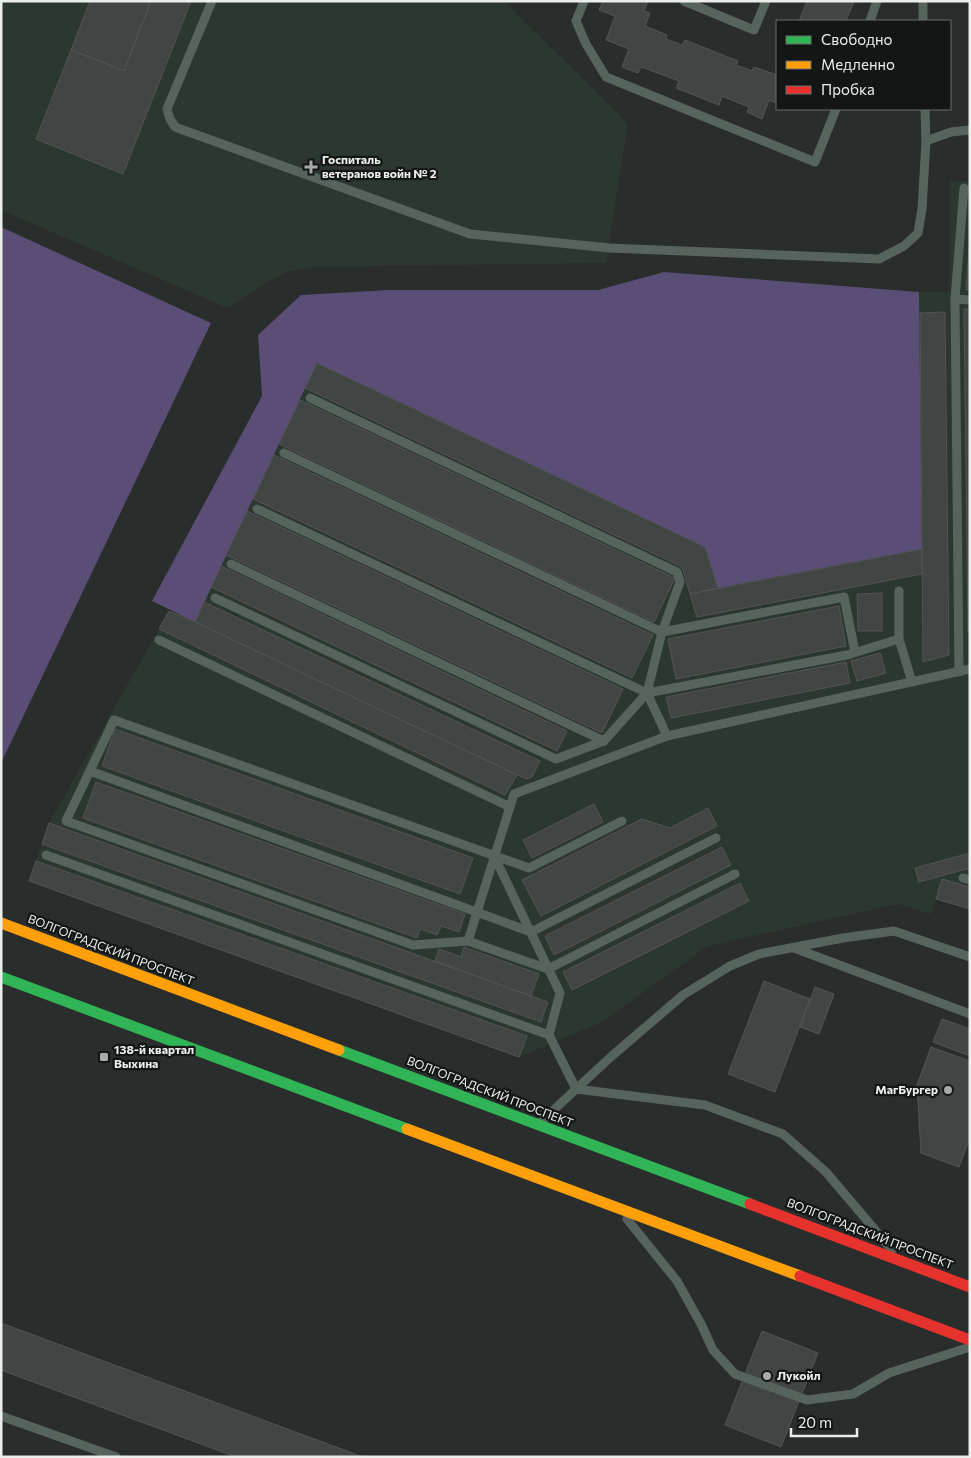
<svg xmlns="http://www.w3.org/2000/svg" width="971" height="1458" viewBox="0 0 971 1458" font-family="Commissioner,sans-serif">
	<rect width="100%" height="100%" fill="#292d2b"/>
	<g fill="#2c3730">
		<path d="M 1,1 L 504,1 L 628,124 L 606,263 L 311,267 L 288,272 L 268,282 L 227,308 L 1,210 Z"/>
		<path d="M 950,181 L 970,181 L 970,909 L 936,899 L 931,914 L 898,904 L 708,946 L 602,1022 L 519,1057 L 29,881 L 49,823 L 169,611 L 195,622 L 317,363 L 922,549 L 919,292 L 950,292 Z"/>
	</g>
	<g fill="#5a4e77">
		<path d="M 1,227 L 211,323 L 1,763 Z"/>
		<path d="M 664,272 L 919,292 L 922,549 L 718,588 L 705,547 L 317,363 L 195,622 L 152,601 L 262,396 L 258,335 L 301,295 L 389,290 L 598,290 Z"/>
	</g>
	<g fill="#414543" stroke="#525553">
		<path d="M 90,1 L 151,1 L 124,71 L 71,50 Z"/>
		<path d="M 151,1 L 191,1 L 123,174 L 36,139 L 71,50 L 124,71 Z"/>
		<path d="M 603,1 L 648,1 L 644,11 L 650,13 L 645,26 L 667,35 L 666,39 L 682,45 L 685,40 L 738,61 L 736,65 L 752,71 L 754,67 L 777,75 L 777,103 L 769,100 L 762,119 L 747,112 L 749,107 L 722,96 L 719,105 L 676,88 L 679,81 L 641,67 L 638,73 L 622,67 L 629,49 L 606,40 L 615,16 L 599,10 Z"/>
		<path d="M 807,1 L 854,1 L 846,21 L 799,21 Z"/>
		<path d="M 970,235 L 970,290 L 966,290 Z"/>
		<path d="M 964,309 L 970,309 L 970,632 L 968,632 Z"/>
		<path d="M 945,312 L 949,655 L 923,662 L 920,313 Z"/>
		<path d="M 317,363 L 705,547 L 718,588 L 690,594 L 682,567 L 305,388 Z"/>
		<path d="M 300,400 L 675,578 L 654,622 L 279,444 Z"/>
		<path d="M 274,455 L 653,635 L 632,678 L 253,499 Z"/>
		<path d="M 247,511 L 623,689 L 602,733 L 226,555 Z"/>
		<path d="M 922,549 L 922,574 L 697,617 L 690,594 Z"/>
		<path d="M 221,566 L 567,731 L 557,751 L 211,587 Z"/>
		<path d="M 882,593 L 882,631 L 858,631 L 857,594 Z"/>
		<path d="M 204,602 L 540,761 L 532,777 L 526,779 L 195,622 Z"/>
		<path d="M 839,606 L 846,646 L 676,679 L 668,639 Z"/>
		<path d="M 169,611 L 195,622 L 517,775 L 505,795 L 159,629 Z"/>
		<path d="M 880,653 L 886,673 L 857,681 L 851,661 Z"/>
		<path d="M 846,662 L 850,683 L 671,718 L 666,697 Z"/>
		<path d="M 115,729 L 473,858 L 460,894 L 102,766 Z"/>
		<path d="M 96,782 L 465,914 L 459,932 L 441,926 L 437,935 L 420,929 L 417,938 L 83,818 Z"/>
		<path d="M 594,804 L 603,822 L 532,858 L 523,840 Z"/>
		<path d="M 708,808 L 717,826 L 541,916 L 522,880 L 642,819 L 670,828 Z"/>
		<path d="M 49,823 L 548,1002 L 541,1022 L 42,844 Z"/>
		<path d="M 722,847 L 731,865 L 554,955 L 545,936 Z"/>
		<path d="M 970,853 L 970,868 L 919,882 L 915,868 Z"/>
		<path d="M 36,861 L 527,1036 L 519,1057 L 29,881 Z"/>
		<path d="M 942,879 L 970,887 L 970,909 L 936,899 Z"/>
		<path d="M 740,883 L 749,901 L 572,990 L 563,972 Z"/>
		<path d="M 464,947 L 539,974 L 531,996 L 435,961 L 439,949 L 461,957 Z"/>
		<path d="M 764,981 L 810,999 L 775,1092 L 728,1074 Z"/>
		<path d="M 815,987 L 834,994 L 819,1034 L 800,1027 Z"/>
		<path d="M 942,1019 L 970,1029 L 970,1056 L 933,1042 Z"/>
		<path d="M 931,1047 L 970,1061 L 970,1137 L 959,1167 L 921,1153 L 917,1085 Z"/>
		<path d="M 1,1323 L 363,1457 L 236,1457 L 1,1370 Z"/>
		<path d="M 762,1331 L 818,1353 L 781,1447 L 725,1425 Z"/>
	</g>
	<g fill="none" stroke-linecap="round" stroke-linejoin="round">
		<g stroke="#57635d" stroke-width="9">
			<path d="M 212,1 L 167,109 L 170,119 L 175,127 L 470,234 L 609,248 L 879,259 L 904,246 L 918,233 L 922,209 L 926,141 L 925,109"/>
			<path d="M 584,1 L 576,21 L 586,44 L 606,77 L 815,162 L 836,109"/>
			<path d="M 684,1 L 754,30 L 766,1"/>
			<path d="M 923,1 L 923,21"/>
			<path d="M 870,21 L 877,1"/>
			<path d="M 926,141 L 951,132 L 970,130"/>
			<path d="M 955,299 L 970,300"/>
			<path d="M 310,398 L 677,572 L 680,582 L 662,632 L 647,693 L 667,736"/>
			<path d="M 284,453 L 662,632 L 844,597 L 855,652"/>
			<path d="M 257,509 L 647,693 L 847,655 L 899,639"/>
			<path d="M 231,564 L 604,741"/>
			<path d="M 899,591 L 899,639 L 912,682"/>
			<path d="M 215,598 L 556,759 L 604,741 L 647,693"/>
			<path d="M 159,640 L 510,807"/>
			<path d="M 959,672 L 955,299 L 964,188"/>
			<path d="M 90,771 L 531,932 L 716,838"/>
			<path d="M 622,821 L 529,868 L 114,720 L 66,821 L 413,945 L 468,941 L 548,969 L 735,874"/>
			<path d="M 46,855 L 549,1035 L 576,1089 L 540,1123"/>
			<path d="M 494,856 L 560,993 L 549,1035"/>
			<path d="M 963,878 L 970,880"/>
			<path d="M 468,941 L 514,794 L 667,736 L 970,669"/>
			<path d="M 794,948 L 970,1014"/>
			<path d="M 576,1089 L 613,1055 L 683,995 L 730,966 L 759,954 L 843,938 L 894,931 L 970,957"/>
			<path d="M 576,1089 L 705,1105 L 783,1134 L 826,1172 L 892,1250"/>
			<path d="M 627,1219 L 677,1281 L 701,1324 L 713,1350 L 735,1374 L 807,1400 L 853,1394 L 889,1373 L 970,1347"/>
			<path d="M 1,1416 L 116,1457"/>
		</g>
		<g stroke="#30b455" stroke-width="11">
			<path d="M 1,977 L 407,1129"/>
			<path d="M 339,1050 L 750,1204"/>
		</g>
		<g stroke="#ff9f0a" stroke-width="11">
			<path d="M 1,923 L 339,1050"/>
			<path d="M 407,1129 L 800,1276"/>
		</g>
		<g stroke="#e5322d" stroke-width="11">
			<path d="M 750,1204 L 970,1287"/>
			<path d="M 800,1276 L 970,1340"/>
		</g>
	</g>
	<g fill="#a6aba8" stroke="#131614" stroke-width="2">
		<path d="M308.5 159.5h5v5h5v5h-5v5h-5v-5h-5v-5h5z"/>
		<rect x="99" y="1052" width="10" height="10" rx="2.5"/>
		<circle cx="948" cy="1090" r="5"/>
		<circle cx="767" cy="1376" r="5"/>
	</g>
	<g text-anchor="middle" stroke-width="4.5" stroke-linejoin="round" paint-order="stroke">
		<g font-size="12" font-weight="bold" fill="#eaefec" stroke="#131614" text-anchor="start">
			<text x="322" y="164">Госпиталь<tspan x="322" dy="14">ветеранов войн № 2</tspan></text>
			<text x="114" y="1054">138-й квартал<tspan x="114" dy="14">Выхина</tspan></text>
			<text x="938" y="1094" text-anchor="end">МагБургер</text>
			<text x="777" y="1380">Лукойл</text>
		</g>
		<g font-size="12" fill="#eaefec" stroke="#131614">
			<text transform="translate(111 950) rotate(21)" y="4">ВОЛГОГРАДСКИЙ ПРОСПЕКТ</text>
			<text transform="translate(490 1092) rotate(21)" y="4">ВОЛГОГРАДСКИЙ ПРОСПЕКТ</text>
			<text transform="translate(870 1234) rotate(21)" y="4">ВОЛГОГРАДСКИЙ ПРОСПЕКТ</text>
		</g>
	</g>
	<rect width="971" height="1458" fill="none" stroke="#eaefec" stroke-width="5"/>
	<rect x="776" y="20" width="175" height="90" fill="#131614" stroke="#696d6a"/>
	<rect x="786" y="36" width="25" height="8" fill="#30b455" stroke="#696d6a"/>
	<text x="821" y="45" font-size="15" fill="#eaefec">Свободно</text>
	<rect x="786" y="61" width="25" height="8" fill="#ff9f0a" stroke="#696d6a"/>
	<text x="821" y="70" font-size="15" fill="#eaefec">Медленно</text>
	<rect x="786" y="86" width="25" height="8" fill="#e5322d" stroke="#696d6a"/>
	<text x="821" y="95" font-size="15" fill="#eaefec">Пробка</text>
	<path d="M791 1428v8h66v-8" fill="none" stroke="#eaefec" stroke-width="2.5"/>
	<text x="798" y="1428" font-size="15" fill="#eaefec" stroke="#131614" stroke-width="4" paint-order="stroke">20 m</text>
</svg>
